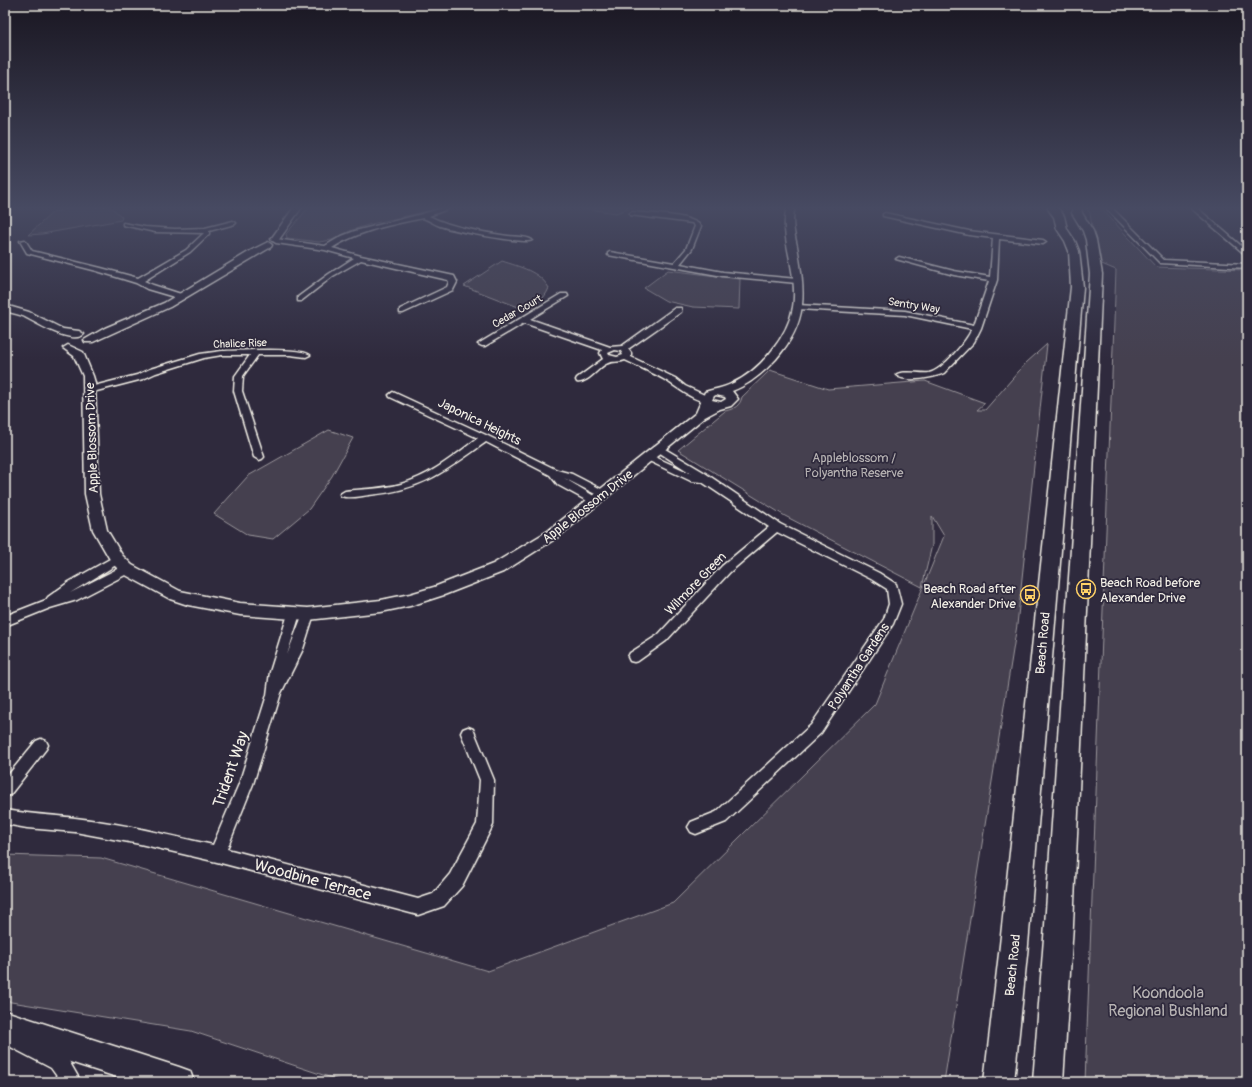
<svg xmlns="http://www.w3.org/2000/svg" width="1252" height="1087" viewBox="0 0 1252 1087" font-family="Pangolin,sans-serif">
	<rect width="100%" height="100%" fill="#2f2a3d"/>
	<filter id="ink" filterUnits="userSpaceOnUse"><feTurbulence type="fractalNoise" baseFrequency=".025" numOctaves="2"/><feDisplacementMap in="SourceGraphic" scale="8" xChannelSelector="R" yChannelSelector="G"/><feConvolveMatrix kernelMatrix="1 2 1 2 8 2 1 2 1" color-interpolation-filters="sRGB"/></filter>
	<g filter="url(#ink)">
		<g fill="#454050" stroke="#9c989c">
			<path d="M 77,207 L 111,207 L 122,217 L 121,220 L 42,234 L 28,235 L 53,212 Z"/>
			<path d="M 309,207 L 440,207 L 432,210 L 371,224 L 352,230 L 332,240 L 319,242 L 287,238 L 286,234 Z"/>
			<path d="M 574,207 L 633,207 L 616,213 Z"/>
			<path d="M 1085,207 L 1100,207 L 1156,267 L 1247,270 L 1247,1082 L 1085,1082 L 1116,270 L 1097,262 L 1090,213 Z"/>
			<path d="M 502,261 C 520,267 539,271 549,288 C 544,300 537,304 526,310 L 464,286 Z"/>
			<path d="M 668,270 L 740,279 L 739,309 L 693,307 L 666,301 L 644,288 Z"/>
			<path d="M 1047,344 L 1017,625 L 944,1082 L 344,1082 L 191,1031 L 5,1001 L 5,855 L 101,858 L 488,971 L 673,903 L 875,704 L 944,536 L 932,516 L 932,545 L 922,587 L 785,516 L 678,450 L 725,411 C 734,409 740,406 742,397 L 770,370 L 828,389 L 925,381 L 985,403 L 977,410 L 985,410 L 1026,363 Z"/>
			<path d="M 329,430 L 353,438 L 332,476 L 309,509 L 273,539 L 248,535 L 214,514 L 248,476 Z"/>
		</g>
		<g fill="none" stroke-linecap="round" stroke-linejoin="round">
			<g stroke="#f4f1e8" stroke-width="3">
				<g id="minor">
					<path d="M 446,207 L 453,207 L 429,216 C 453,228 482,232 508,236 C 515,237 526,236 532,240 C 526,245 451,230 440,226 C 434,224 429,220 423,218 C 391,225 360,230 332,248 L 361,256 L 454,276 L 457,282 L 453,290 L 403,313 L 400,313 L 400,309 L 447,287 L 449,282 L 448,280 L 361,260 L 333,276 L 301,301 L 298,301 L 298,297 L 329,274 L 354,258 L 325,250 L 276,243 L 273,241 L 276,239 L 325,246 L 342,236 L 355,231 L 422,214 Z"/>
					<path d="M 1105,207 L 1111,207 L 1164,260 L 1247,264 L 1247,268 L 1160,263 Z"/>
					<path d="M 1190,207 L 1196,207 L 1247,251 L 1247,256 Z"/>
					<path d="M 632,212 C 649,214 691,214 701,226 L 692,249 L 680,264 L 723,272 L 797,279 L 801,281 L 797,283 L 723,276 L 608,255 L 608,253 L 610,252 L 674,263 L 686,249 L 695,226 L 692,223 L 630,215 L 630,213 Z"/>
					<path d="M 885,213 L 969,231 L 1043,240 L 1046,242 L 1043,244 L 999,239 L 997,280 L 981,328 L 974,342 L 944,373 C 934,378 905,383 896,375 C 901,370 920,374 929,373 C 943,370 966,342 972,329 L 905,315 L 798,309 L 794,307 L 798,305 L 905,311 L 974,325 L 989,281 L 954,275 L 896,259 L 899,257 L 954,271 L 990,277 L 993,238 L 969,235 L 883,216 L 883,214 Z"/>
					<path d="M 233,221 L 236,223 L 235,224 L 209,231 L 209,234 L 190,252 L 144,281 L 153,285 L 184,295 L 185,297 L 181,299 L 147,289 L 136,283 L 97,271 L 27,253 L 20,241 L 25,240 L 32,251 L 101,268 L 138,278 L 186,250 L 204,233 L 155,232 L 123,225 L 123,223 L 145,227 L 175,229 L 205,228 Z"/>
					<path d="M 561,294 L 567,294 L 568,296 L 530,319 L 610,347 L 622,346 L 675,308 L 681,308 L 681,312 L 628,349 L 631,353 L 631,357 L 675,378 L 685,386 L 709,397 L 710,399 L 709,401 C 697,404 677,387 667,381 C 654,373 639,367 625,360 C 618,363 613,360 606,364 C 598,368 587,384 577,382 L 576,380 L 577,378 L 603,359 L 600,353 L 602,350 L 524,323 L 485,346 L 482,346 L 478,344 ZM 615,350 L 621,351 L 623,355 L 617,357 L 609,355 L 608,353 Z"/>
					<path d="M 222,351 C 237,351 301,347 310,355 L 306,357 L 290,355 L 258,355 L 243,376 L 242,391 L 264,457 L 262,459 L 259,460 L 254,457 L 234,391 L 235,376 L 250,355 L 222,355 L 204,358 L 156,373 L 143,379 L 89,393 L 85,390 L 86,388 L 137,375 L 150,369 L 200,354 Z"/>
					<path d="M 393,392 L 488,436 L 557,470 L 572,474 L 607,492 L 608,494 L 607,496 L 599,496 L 564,478 L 599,499 L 600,501 L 599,503 L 591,503 L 558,485 L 550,475 L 486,442 C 446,471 420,491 369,495 C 360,496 350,499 341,496 L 340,494 L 345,491 C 363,489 383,489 401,484 C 430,476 454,456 478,438 L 390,397 L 389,395 Z"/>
					<path d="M 660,446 L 702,471 L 780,524 L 879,573 L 896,584 L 901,604 L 893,624 L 821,733 L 726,822 L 696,834 L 691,832 L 688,827 L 691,822 L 716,812 L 811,725 L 884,619 L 889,604 L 887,589 L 871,579 L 777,532 L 730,572 L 666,641 L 638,661 L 634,662 L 630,661 L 628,657 L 630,653 L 658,635 L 722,566 L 769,527 L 702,482 L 691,481 L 647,460 L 645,458 L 647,456 L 653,456 L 692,474 L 657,451 L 655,449 Z"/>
					<path d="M 117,555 L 121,556 L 123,559 L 121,562 L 70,593 L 123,566 L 127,565 L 131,566 L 133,569 L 131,572 L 77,600 L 50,608 L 5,626 L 5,616 L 46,600 L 48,597 L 69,582 Z"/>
					<path d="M 294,609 L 298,611 L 300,614 L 287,655 L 304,611 L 308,609 L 312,611 L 314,614 L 303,649 L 281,693 L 253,784 L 227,849 L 418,899 L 433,894 L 450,874 L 477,824 L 480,780 L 461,733 L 463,729 L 468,727 L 473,729 L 494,780 L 493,825 L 462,886 L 444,906 L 418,915 L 217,862 L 140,844 L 75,832 L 27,828 L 5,824 L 5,810 C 28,814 51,815 75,818 C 121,823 167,835 213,845 L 239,784 L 267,695 L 270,672 L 288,614 L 290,611 Z"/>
					<path d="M 41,739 L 46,741 L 48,745 L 46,749 L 10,795 L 5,797 L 5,779 L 36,741 Z"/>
					<path d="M 5,1025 L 65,1054 L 81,1082 L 61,1082 L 51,1068 L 5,1044 Z"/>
				</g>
			</g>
			<g stroke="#f4f1e8" stroke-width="3">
				<g id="tertiary">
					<path d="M 294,207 L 302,207 L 278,241 L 272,241 L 271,239 Z"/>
					<path d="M 787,207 L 795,207 C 791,220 794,233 797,246 C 805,293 809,321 776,359 C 764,372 749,385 732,391 L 738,399 L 731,406 L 720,409 L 705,417 L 558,537 L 503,572 L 444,595 L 410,606 L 381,612 L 308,620 L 240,615 L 188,605 L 170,599 L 122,573 L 112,563 L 93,530 L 85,494 L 83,376 L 74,356 L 63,348 L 68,345 L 83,352 L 93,376 L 95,383 L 99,494 L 107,530 L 122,555 L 132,565 L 180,591 L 240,603 L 308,608 L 381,600 L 410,594 L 434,587 L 493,564 L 548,531 L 696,413 L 705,392 C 714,389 723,388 731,384 C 759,372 788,337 793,307 C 795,296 794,283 792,271 C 789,251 781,227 787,207 ZM 716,395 L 725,397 L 726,399 L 721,402 L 712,400 L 714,396 Z"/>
					<path d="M 268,242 L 272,245 L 271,247 L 170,307 L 93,342 L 85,342 L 84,340 L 105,328 L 164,303 L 252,250 Z"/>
					<path d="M 5,305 L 29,312 L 63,329 L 79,331 L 84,334 C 73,346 35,322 23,316 C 18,314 11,313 5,311 Z"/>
				</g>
			</g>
			<g stroke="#f4f1e8" stroke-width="3">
				<g id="primary">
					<path d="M 1049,207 L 1057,207 L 1064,216 L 1067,229 L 1075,241 L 1079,251 L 1083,287 L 1028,945 L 1014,1082 L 984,1082 L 1000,945 L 1071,287 L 1069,251 L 1065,241 L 1057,229 L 1054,217 L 1048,209 Z"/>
					<path d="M 1073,207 L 1081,207 L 1082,213 L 1093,231 L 1096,240 L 1102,274 L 1073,925 L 1063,1082 L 1033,1082 L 1045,925 L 1090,274 L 1086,240 L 1083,231 L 1072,213 Z"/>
					<path d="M 5,1011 L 179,1067 L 190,1071 L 194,1082 L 132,1082 L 5,1041 Z"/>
				</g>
			</g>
			<use href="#minor" fill="#2f2a3d" fill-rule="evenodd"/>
			<use href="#tertiary" fill="#2f2a3d" fill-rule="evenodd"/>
			<use href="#primary" fill="#2f2a3d" fill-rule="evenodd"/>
		</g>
	</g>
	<linearGradient id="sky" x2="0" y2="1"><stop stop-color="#1a1722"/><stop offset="0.58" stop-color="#474a62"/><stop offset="1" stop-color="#474a62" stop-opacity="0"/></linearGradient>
	<rect width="1252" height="359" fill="url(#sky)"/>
	<defs>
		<g id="bus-ring" transform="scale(1)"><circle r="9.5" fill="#2f2a3d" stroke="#ffd166" stroke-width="1.5"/><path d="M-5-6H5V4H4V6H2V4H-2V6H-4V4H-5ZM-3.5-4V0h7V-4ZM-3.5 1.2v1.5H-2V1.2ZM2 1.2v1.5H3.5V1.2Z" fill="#ffd166"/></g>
	</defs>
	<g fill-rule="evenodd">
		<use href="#bus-ring" x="1086" y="589"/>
		<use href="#bus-ring" x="1030" y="595"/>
	</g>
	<g text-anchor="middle" stroke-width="3.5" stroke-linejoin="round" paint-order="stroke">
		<g font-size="11" fill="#f4f1e8" stroke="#2f2a3d">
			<text transform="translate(914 305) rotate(9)" y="4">Sentry Way</text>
			<text transform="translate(517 311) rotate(-30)" y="4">Cedar Court</text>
			<text transform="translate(240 343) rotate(-2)" y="4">Chalice Rise</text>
		</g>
		<g font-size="13" fill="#f4f1e8" stroke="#2f2a3d">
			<text transform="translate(480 421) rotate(26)" y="5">Japonica Heights</text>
			<text transform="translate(91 438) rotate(-92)" y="5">Apple Blossom Drive</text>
			<text transform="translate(587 506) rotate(-38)" y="5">Apple Blossom Drive</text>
			<text transform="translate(695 583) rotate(-46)" y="5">Wilmore Green</text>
			<text transform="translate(1042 643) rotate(-85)" y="5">Beach Road</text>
			<text transform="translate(858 666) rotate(-57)" y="5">Polyantha Gardens</text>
			<text transform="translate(1012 965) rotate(-84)" y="5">Beach Road</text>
		</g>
		<g font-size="13" fill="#b7b3b3" stroke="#2f2a3d">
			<text x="854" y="462">Appleblossom /<tspan x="854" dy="15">Polyantha Reserve</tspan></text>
		</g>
		<g font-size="13" fill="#f4f1e8" stroke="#2f2a3d" text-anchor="start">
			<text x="1100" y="587">Beach Road before<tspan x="1100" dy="15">Alexander Drive</tspan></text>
			<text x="1016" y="593" text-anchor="end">Beach Road after<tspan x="1016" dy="15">Alexander Drive</tspan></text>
		</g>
		<g font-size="16" fill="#f4f1e8" stroke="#2f2a3d">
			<text transform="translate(230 769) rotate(-71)" y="6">Trident Way</text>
			<text transform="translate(313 879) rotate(15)" y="6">Woodbine Terrace</text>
		</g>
		<g font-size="16" fill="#b7b3b3" stroke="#2f2a3d">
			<text x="1168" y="998">Koondoola<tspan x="1168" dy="18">Regional Bushland</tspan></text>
		</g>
	</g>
	<rect width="1252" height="1087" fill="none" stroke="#2f2a3d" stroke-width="20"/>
	<rect x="10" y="10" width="1232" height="1067" fill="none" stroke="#f4f1e8" stroke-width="1.5" filter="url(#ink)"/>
</svg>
